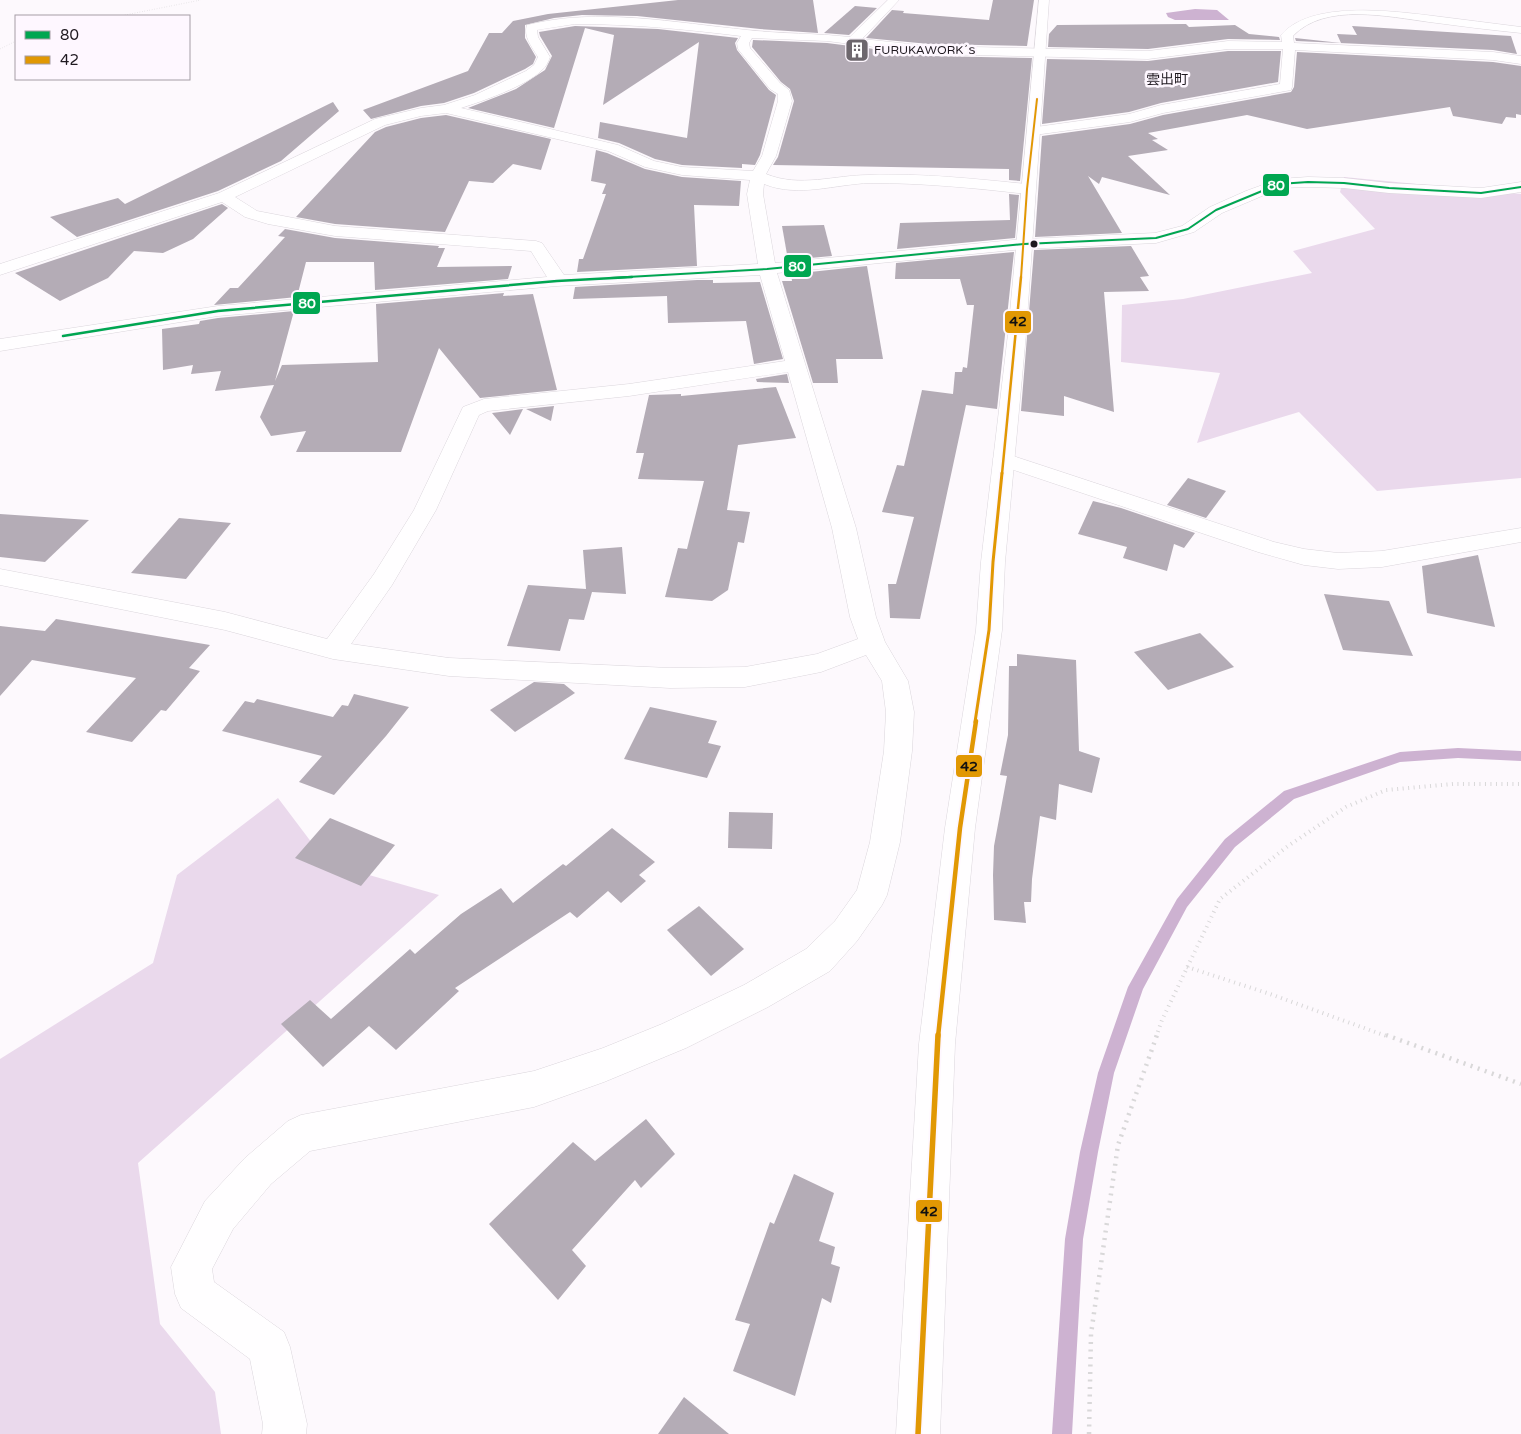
<svg xmlns="http://www.w3.org/2000/svg" width="1521" height="1434" viewBox="0 0 1521 1434" font-family="'Varela Round','Noto Sans JP',sans-serif">
	<rect width="100%" height="100%" fill="#fdf9fd"/>
	<g fill="#ead9ec">
		<path d="M 1344,177 L 1521,194 L 1521,478 L 1377,491 L 1299,412 L 1197,443 L 1220,373 L 1121,362 L 1122,305 L 1183,299 L 1312,273 L 1293,251 L 1375,229 L 1340,192 Z"/>
		<path d="M 278,798 L 327,863 L 439,895 L 138,1163 L 160,1324 L 215,1392 L 221,1434 L 0,1434 L 0,1059 L 153,963 L 177,875 Z"/>
	</g>
	<path fill="#cdb2d1" d="M 1195,9 L 1217,10 L 1229,20 L 1175,20 L 1168,17 L 1166,13 Z"/>
	<g fill="none" stroke-linecap="round" stroke-linejoin="round">
		<path fill="#cdb2d1" fill-rule="evenodd" d="M 1458,748 L 1521,751 L 1521,761 L 1458,758 L 1400,762 L 1294,799 L 1235,847 L 1187,907 L 1143,989 L 1114,1073 L 1098,1152 L 1083,1239 L 1072,1434 L 1052,1434 L 1065,1239 L 1080,1152 L 1098,1073 L 1128,987 L 1177,899 L 1225,839 L 1284,791 L 1400,752 Z"/>
	</g>
	<g fill="#b4acb6">
		<path d="M 678,0 L 813,0 L 818,33 L 760,29 L 637,16 L 582,15 L 554,18 L 525,25 L 525,38 L 536,57 L 533,64 L 525,69 L 474,93 L 444,103 L 421,106 L 371,119 L 363,110 L 468,71 L 489,33 L 502,33 L 513,21 L 548,14 Z"/>
		<path d="M 993,0 L 1034,0 L 1027,46 L 929,44 L 866,38 L 892,10 L 904,11 L 903,13 L 989,20 Z"/>
		<path d="M 855,6 L 877,8 L 849,35 L 824,33 Z"/>
		<path d="M 1186,24 L 1189,27 L 1235,25 L 1249,34 L 1279,37 L 1280,40 L 1228,39 L 1148,49 L 1048,47 L 1049,34 L 1057,25 Z"/>
		<path d="M 575,26 L 658,29 L 738,38 L 735,43 L 737,50 L 769,90 L 776,95 L 760,155 L 755,165 L 742,164 L 742,168 L 682,165 L 655,159 L 619,143 L 598,138 L 600,122 L 687,138 L 699,42 L 603,105 L 614,35 L 585,28 L 554,128 L 468,108 L 516,89 L 545,70 L 552,56 L 540,36 L 539,32 Z"/>
		<path d="M 1352,26 L 1511,36 L 1517,54 L 1493,50 L 1296,41 L 1295,38 L 1341,43 L 1337,34 L 1357,35 Z"/>
		<path d="M 753,40 L 827,43 L 929,56 L 1032,58 L 1020,181 L 1009,180 L 1009,169 L 773,165 L 778,157 L 794,101 L 790,89 L 781,82 L 752,47 Z"/>
		<path d="M 1228,51 L 1281,51 L 1278,82 L 1161,103 L 1129,112 L 1042,124 L 1047,59 L 1148,61 Z"/>
		<path d="M 1297,52 L 1493,62 L 1521,66 L 1521,115 L 1516,114 L 1516,118 L 1506,117 L 1502,124 L 1453,116 L 1450,107 L 1307,129 L 1247,115 L 1148,133 L 1158,139 L 1152,140 L 1168,150 L 1128,156 L 1170,195 L 1102,177 L 1099,184 L 1088,176 L 1122,233 L 1035,237 L 1042,136 L 1130,124 L 1163,115 L 1291,92 L 1294,87 Z"/>
		<path d="M 333,102 L 339,111 L 281,161 L 218,191 L 77,237 L 50,217 L 118,198 L 125,204 Z"/>
		<path d="M 446,115 L 551,139 L 541,170 L 513,164 L 493,183 L 469,181 L 445,232 L 335,224 L 296,217 L 375,132 L 386,127 L 421,118 Z"/>
		<path d="M 596,150 L 607,153 L 645,169 L 682,177 L 741,181 L 739,206 L 694,205 L 697,266 L 577,272 L 579,259 L 583,259 L 606,194 L 602,194 L 606,184 L 591,181 Z"/>
		<path d="M 1009,194 L 1019,195 L 1015,238 L 897,249 L 900,223 L 1010,220 Z"/>
		<path d="M 222,204 L 228,208 L 193,239 L 163,253 L 134,251 L 108,278 L 60,301 L 15,273 Z"/>
		<path d="M 824,225 L 832,256 L 788,260 L 782,226 Z"/>
		<path d="M 285,229 L 335,238 L 439,246 L 438,248 L 445,248 L 437,267 L 512,266 L 508,279 L 375,290 L 374,262 L 306,262 L 297,297 L 214,305 L 230,288 L 238,288 L 285,237 L 278,236 Z"/>
		<path d="M 1131,246 L 1149,276 L 1140,277 L 1149,291 L 1104,292 L 1114,412 L 1064,396 L 1064,416 L 1021,411 L 1034,250 Z"/>
		<path d="M 1014,252 L 997,409 L 966,405 L 920,619 L 890,618 L 888,584 L 896,584 L 914,517 L 882,512 L 897,465 L 904,466 L 922,390 L 953,394 L 955,372 L 962,372 L 963,367 L 967,368 L 974,305 L 967,305 L 960,279 L 895,279 L 896,263 Z"/>
		<path d="M 867,266 L 883,359 L 836,359 L 838,383 L 813,383 L 782,281 L 792,281 L 791,274 Z"/>
		<path d="M 697,280 L 713,280 L 713,283 L 760,282 L 783,359 L 754,364 L 746,321 L 668,323 L 667,296 L 573,299 L 575,287 Z"/>
		<path d="M 504,293 L 503,296 L 533,294 L 557,390 L 480,398 L 439,348 L 401,452 L 296,452 L 306,431 L 271,436 L 260,417 L 274,385 L 215,391 L 221,371 L 191,374 L 193,365 L 163,370 L 162,329 L 199,324 L 200,321 L 218,318 L 294,311 L 275,381 L 282,365 L 378,362 L 376,304 Z"/>
		<path d="M 787,374 L 789,383 L 757,382 L 756,379 Z"/>
		<path d="M 776,387 L 796,438 L 738,445 L 727,510 L 750,512 L 744,543 L 738,542 L 728,590 L 712,601 L 665,597 L 678,548 L 687,549 L 704,481 L 638,479 L 644,453 L 636,453 L 649,395 L 681,394 L 681,396 Z"/>
		<path d="M 554,406 L 551,421 L 526,409 Z"/>
		<path d="M 523,409 L 510,435 L 492,413 Z"/>
		<path d="M 1188,478 L 1226,491 L 1206,518 L 1167,505 Z"/>
		<path d="M 1093,501 L 1121,508 L 1195,533 L 1184,548 L 1174,544 L 1167,571 L 1123,558 L 1127,547 L 1078,534 Z"/>
		<path d="M 0,514 L 89,520 L 45,562 L 0,557 Z"/>
		<path d="M 179,518 L 231,523 L 186,579 L 131,573 Z"/>
		<path d="M 622,547 L 626,594 L 592,592 L 584,620 L 569,619 L 560,651 L 507,646 L 528,585 L 586,589 L 583,550 Z"/>
		<path d="M 1478,555 L 1495,627 L 1427,613 L 1422,566 Z"/>
		<path d="M 1324,594 L 1389,601 L 1413,656 L 1343,650 Z"/>
		<path d="M 56,619 L 210,645 L 189,668 L 200,671 L 166,711 L 161,710 L 132,742 L 86,732 L 136,678 L 32,660 L 0,696 L 0,626 L 45,631 Z"/>
		<path d="M 1200,633 L 1234,667 L 1168,690 L 1134,652 Z"/>
		<path d="M 1017,654 L 1076,660 L 1079,751 L 1100,758 L 1092,793 L 1059,784 L 1056,820 L 1040,816 L 1032,879 L 1031,902 L 1024,902 L 1026,923 L 994,920 L 993,875 L 994,846 L 1007,776 L 1000,775 L 1008,735 L 1009,666 L 1017,666 Z"/>
		<path d="M 534,682 L 564,684 L 575,693 L 515,732 L 490,710 Z"/>
		<path d="M 354,694 L 409,707 L 386,736 L 334,795 L 299,782 L 322,756 L 222,731 L 245,701 L 254,703 L 257,699 L 333,717 L 342,705 L 348,706 Z"/>
		<path d="M 650,707 L 717,721 L 708,743 L 721,746 L 707,778 L 624,759 Z"/>
		<path d="M 729,812 L 773,813 L 772,849 L 728,848 Z"/>
		<path d="M 330,818 L 395,845 L 361,886 L 295,858 Z"/>
		<path d="M 612,828 L 655,862 L 639,875 L 646,881 L 621,903 L 608,891 L 577,918 L 570,912 L 455,988 L 459,991 L 396,1050 L 369,1026 L 323,1067 L 281,1024 L 310,1000 L 331,1019 L 410,949 L 415,954 L 461,914 L 501,888 L 513,903 L 563,864 L 566,866 Z"/>
		<path d="M 699,906 L 744,949 L 711,976 L 667,930 Z"/>
		<path d="M 646,1119 L 675,1154 L 641,1188 L 635,1180 L 572,1250 L 586,1266 L 558,1300 L 489,1224 L 573,1142 L 595,1161 Z"/>
		<path d="M 794,1174 L 834,1193 L 819,1241 L 835,1247 L 831,1264 L 840,1267 L 831,1303 L 822,1298 L 795,1396 L 733,1371 L 750,1324 L 735,1320 L 770,1222 L 774,1224 Z"/>
		<path d="M 684,1397 L 729,1434 L 658,1434 Z"/>
	</g>
	<g fill="none" stroke-linecap="round" stroke-linejoin="round">
		<g stroke="#dbd6dc" stroke-width="1">
			<g id="minor">
				<path d="M 888,0 L 899,0 L 862,39 L 929,46 L 1148,51 L 1228,41 L 1282,42 L 1281,35 C 1311,0 1392,11 1434,16 C 1463,20 1492,23 1521,27 L 1521,33 C 1490,30 1460,26 1429,22 C 1389,17 1325,2 1293,36 L 1294,43 L 1493,52 L 1521,56 L 1521,64 L 1493,60 L 1295,50 L 1292,87 L 1291,90 L 1163,113 L 1130,122 L 1034,135 L 1029,134 L 1027,131 L 1029,128 L 1129,114 L 1161,105 L 1280,84 L 1283,49 L 1228,49 L 1148,59 L 929,54 L 827,41 L 752,38 L 749,43 L 750,48 L 780,83 L 789,90 L 792,101 L 776,156 L 766,174 C 800,188 835,175 869,175 C 922,173 975,179 1027,184 L 1032,186 L 1035,189 L 1032,192 L 1027,194 C 975,188 923,183 870,183 C 836,184 798,198 764,184 L 763,194 L 775,263 L 1024,239 L 1155,233 L 1182,226 L 1210,207 L 1246,191 L 1279,179 L 1308,177 L 1344,178 L 1389,183 L 1481,188 L 1521,182 L 1521,192 L 1481,198 L 1389,193 L 1344,188 L 1308,187 L 1281,188 L 1222,213 L 1194,232 L 1156,243 L 1024,249 L 777,273 L 856,528 L 876,617 L 885,642 L 908,681 L 914,712 L 912,751 L 900,842 L 887,895 L 882,905 L 857,941 L 830,971 L 768,1007 L 686,1048 L 604,1082 L 534,1107 L 310,1151 L 271,1184 L 233,1229 L 212,1269 L 214,1282 L 284,1332 L 290,1347 L 307,1424 L 306,1434 L 262,1434 L 263,1424 L 250,1359 L 181,1308 L 175,1294 L 171,1267 L 205,1201 L 245,1158 L 288,1121 L 301,1115 L 534,1071 L 603,1048 L 662,1024 L 744,985 L 806,949 L 835,921 L 857,890 L 870,842 L 884,751 L 886,712 L 882,681 L 866,655 L 821,672 L 745,687 L 670,688 L 449,676 L 333,659 L 225,630 L 0,585 L 0,569 L 225,612 L 327,639 L 374,574 L 414,510 L 463,407 L 484,399 L 629,384 L 785,361 L 760,275 L 557,286 L 218,316 L 0,351 L 0,339 L 218,306 L 547,277 L 531,251 L 335,236 L 268,224 L 245,217 L 222,202 L 0,275 L 0,264 L 219,193 L 375,119 L 421,108 L 444,105 L 475,95 L 526,71 L 534,65 L 538,57 C 532,47 523,36 527,25 C 599,7 675,23 747,30 C 781,34 816,33 850,37 ZM 575,24 C 633,24 684,29 741,36 L 737,43 L 738,49 L 770,89 L 778,94 L 778,101 L 762,156 L 753,171 L 682,167 L 654,161 L 618,145 L 461,108 C 483,101 526,86 542,70 C 546,67 548,62 550,57 L 538,37 L 537,30 ZM 446,113 L 608,151 L 645,167 L 682,175 L 750,180 L 747,194 L 758,264 L 564,275 L 542,243 L 536,241 L 335,226 L 257,211 L 235,197 L 385,125 L 421,116 ZM 788,372 L 832,528 L 850,617 L 858,639 L 817,654 L 745,667 L 670,668 L 449,658 L 351,644 L 392,585 L 436,510 L 479,415 L 488,411 L 629,396 Z"/>
				<path d="M 1004,453 L 1274,542 L 1304,549 L 1338,553 L 1382,551 L 1521,528 L 1521,542 L 1382,567 L 1338,569 L 1304,565 L 1258,552 L 996,464 L 993,459 L 996,454 Z"/>
			</g>
		</g>
		<g stroke="#dbd6dc" stroke-width="1">
			<path id="major" d="M 1039,0 L 1049,0 L 1026,334 L 1005,562 L 1002,630 L 975,828 L 955,1044 L 940,1434 L 896,1434 L 919,1044 L 945,828 L 976,630 L 981,562 L 1008,334 Z"/>
		</g>
		<g stroke="#d9d8d9" stroke-width="1" stroke-dasharray="0.5 2" stroke-linecap="butt">
			<path d="M 120,16 L 201,0"/>
			<path d="M 0,49 L 16,41"/>
		</g>
		<g stroke="#d9d8d9" stroke-width="4" stroke-dasharray="1 4.5" stroke-linecap="butt">
			<path d="M 1187,967 L 1270,994 L 1389,1037"/>
			<path d="M 1156,1037 L 1162,1020 L 1220,899 L 1288,846 L 1346,807 L 1386,790 L 1453,784 L 1521,784"/>
		</g>
		<g stroke="#d9d8d9" stroke-width="4.5" stroke-dasharray="2 5.5" stroke-linecap="butt">
			<path d="M 1386,1035 L 1521,1084"/>
			<path d="M 1089,1434 L 1091,1334 L 1118,1145 L 1157,1035"/>
		</g>
		<use href="#minor" fill="#fffeff" fill-rule="evenodd"/>
		<use href="#major" fill="#fffeff" fill-rule="evenodd"/>
		<g stroke="#fef7ff" stroke-width="4">
			<path id="bus-1-far1" d="M 610,278 L 767,269 L 1024,244 L 1156,238 L 1188,229 L 1216,210 L 1279,184 L 1308,182 L 1344,183 L 1389,188 L 1481,193 L 1521,187"/>
		</g>
		<g stroke="#fef7ff" stroke-width="5">
			<path id="bus-1" d="M 63,336 L 218,311 L 557,281 L 632,277"/>
		</g>
		<g stroke="#fef7ff" stroke-width="4">
			<path id="bus-2-far4" d="M 1021,278 L 1027,189 L 1037,99"/>
		</g>
		<g stroke="#fef7ff" stroke-width="5">
			<path id="bus-2-far3" d="M 1002,474 L 1021,277"/>
		</g>
		<g stroke="#fef7ff" stroke-width="6">
			<path id="bus-2-far2" d="M 975,722 L 989,630 L 993,562 L 1002,473"/>
		</g>
		<g stroke="#fef7ff" stroke-width="8">
			<path id="bus-2-far1" d="M 938,1037 L 960,828 L 976,721"/>
		</g>
		<g stroke="#fef7ff" stroke-width="9">
			<path id="bus-2" d="M 918,1434 L 938,1035"/>
		</g>
		<use href="#bus-1-far1" stroke="#00a651" stroke-width="2"/>
		<use href="#bus-1" stroke="#00a651" stroke-width="2.5"/>
		<use href="#bus-2-far4" stroke="#e19803" stroke-width="2"/>
		<use href="#bus-2-far3" stroke="#e19803" stroke-width="2.5"/>
		<use href="#bus-2-far2" stroke="#e19803" stroke-width="3"/>
		<use href="#bus-2-far1" stroke="#e19803" stroke-width="4.5"/>
		<use href="#bus-2" stroke="#e19803" stroke-width="5.5"/>
	</g>
	<defs>
		<g id="building-square" transform="scale(1.25)"><rect x="-9" y="-9" width="18" height="18" rx="4" fill="#6d676d" stroke="#fef7ff"/><path d="M-4-6H4V6H1V3H-1V6H-4ZM-2.5-4.3h1.7v1.8h-1.7ZM.8-4.3h1.7v1.8H.8ZM-2.5-1h1.7V.8h-1.7ZM.8-1h1.7V.8H.8Z" fill="#fff"/></g>
	</defs>
	<g fill-rule="evenodd">
		<use href="#building-square" x="857" y="50"/>
	</g>
	<circle fill="#1f1920" stroke="#fef7ff" stroke-width="2" cx="1034" cy="244" r="4.5"/>
	<g text-anchor="middle" stroke-width="5" stroke-linejoin="round" paint-order="stroke">
		<g font-size="12" fill="#1f1920" stroke="#fef7ff" text-anchor="start">
			<text x="874" y="54">FURUKAWORK´ｓ</text>
		</g>
		<g font-size="14" fill="#1f1920" stroke="#fef7ff">
			<text x="1167" y="84">雲出町</text>
		</g>
	</g>
	<g stroke="#fef7ff" stroke-width="2">
		<rect x="1262" y="173" width="28" height="24" rx="5" fill="#00a651"/>
		<rect x="783" y="254" width="29" height="24" rx="5" fill="#00a651"/>
		<rect x="292" y="291" width="29" height="24" rx="5" fill="#00a651"/>
		<rect x="1004" y="310" width="28" height="24" rx="5" fill="#e19803"/>
		<rect x="955" y="754" width="28" height="24" rx="5" fill="#e19803"/>
		<rect x="915" y="1199" width="28" height="24" rx="5" fill="#e19803"/>
	</g>
	<g font-size="14" text-anchor="middle" font-weight="bold" fill="#fff">
		<text x="1276" y="190">80</text>
		<text x="797" y="271">80</text>
		<text x="307" y="308">80</text>
	</g>
	<g font-size="14" text-anchor="middle" font-weight="bold" fill="#111">
		<text x="1018" y="326">42</text>
		<text x="969" y="771">42</text>
		<text x="929" y="1216">42</text>
	</g>
	<rect x="15" y="15" width="175" height="65" fill="#fef7ff" stroke="#a59ea6"/>
	<rect x="25" y="31" width="25" height="8" fill="#00a651" stroke="#a59ea6"/>
	<text x="60" y="40" font-size="15" fill="#1f1920">80</text>
	<rect x="25" y="56" width="25" height="8" fill="#e19803" stroke="#a59ea6"/>
	<text x="60" y="65" font-size="15" fill="#1f1920">42</text>
</svg>
